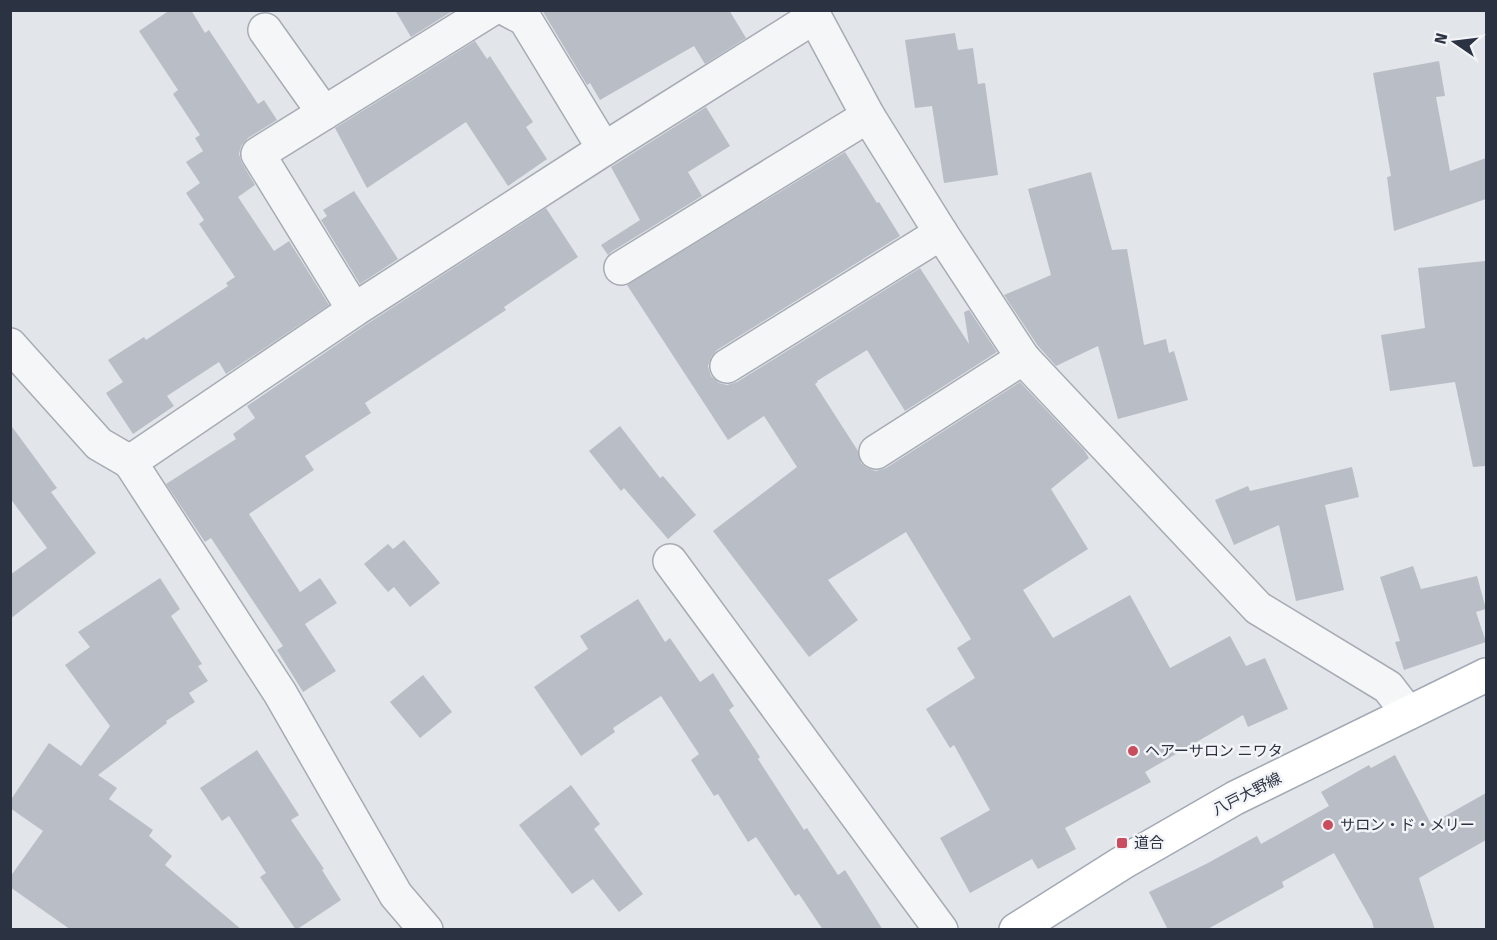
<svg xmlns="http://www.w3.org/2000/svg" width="1497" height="940" viewBox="0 0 1497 940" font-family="'Fira Sans','Noto Sans JP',sans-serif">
	<rect width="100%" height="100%" fill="#e2e5ea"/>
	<g fill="#b9bec6">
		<path d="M 170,10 L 191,10 L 205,33 L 209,30 L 258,104 L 264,100 L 277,120 L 248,138 L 241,146 L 239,154 L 242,163 L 255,185 L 238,197 L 274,251 L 289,241 L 329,305 L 226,374 L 219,362 L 167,396 L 174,406 L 133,434 L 106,393 L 123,382 L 108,360 L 144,337 L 146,340 L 228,286 L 226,283 L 235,277 L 199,224 L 204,220 L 186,193 L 200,183 L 186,162 L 203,151 L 195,138 L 200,135 L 173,94 L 178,90 L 139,31 Z"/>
		<path d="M 395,10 L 454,10 L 411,37 Z"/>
		<path d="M 542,10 L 729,10 L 746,38 L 705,64 L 694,46 L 600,100 L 590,83 L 587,85 Z"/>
		<path d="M 955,33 L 958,50 L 973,48 L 978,84 L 985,83 L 998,175 L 944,183 L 932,106 L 915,108 L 905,40 Z"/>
		<path d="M 475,41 L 487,59 L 490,56 L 533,122 L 526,127 L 547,159 L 508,186 L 466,122 L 367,188 L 335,128 Z"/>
		<path d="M 1439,61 L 1445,96 L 1436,97 L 1450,171 L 1486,158 L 1486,199 L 1394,231 L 1387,177 L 1391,176 L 1373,73 Z"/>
		<path d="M 706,107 L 730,146 L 688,172 L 702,196 L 611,252 L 608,255 L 601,245 L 640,220 L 611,167 Z"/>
		<path d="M 845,152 L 877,203 L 879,202 L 900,236 L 717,350 L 711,357 L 708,366 L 711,376 L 719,383 L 727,385 L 737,382 L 920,268 L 969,344 L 964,312 L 969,310 L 997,352 L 905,411 L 867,350 L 817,381 L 818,382 L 815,384 L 858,451 L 861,463 L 867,468 L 876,471 L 886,468 L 1020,382 L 1084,450 L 1089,458 L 1051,489 L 1088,549 L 1023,590 L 1053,638 L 1130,595 L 1170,668 L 1230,636 L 1246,666 L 1265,658 L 1288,709 L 1248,727 L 1243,715 L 1145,772 L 1151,782 L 1065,828 L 1076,849 L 1038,869 L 1032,859 L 970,893 L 940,838 L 990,810 L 954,745 L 950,748 L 926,709 L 975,678 L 957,648 L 971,639 L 906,532 L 828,580 L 858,620 L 809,657 L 713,531 L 797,467 L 764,416 L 728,440 L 627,285 Z"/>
		<path d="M 1091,172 L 1112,250 L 1127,249 L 1144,345 L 1166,339 L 1169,353 L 1174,351 L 1188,400 L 1118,419 L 1098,346 L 1056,366 L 1038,346 L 1004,295 L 1051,275 L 1028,189 Z"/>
		<path d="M 354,191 L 398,259 L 360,284 L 321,220 L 327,216 L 323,210 Z"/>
		<path d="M 546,208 L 578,257 L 504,307 L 506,310 L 365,403 L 371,413 L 305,456 L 314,470 L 249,514 L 300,592 L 320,578 L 337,603 L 305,624 L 336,671 L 303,692 L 277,650 L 283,646 L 211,538 L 205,542 L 166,484 L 236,439 L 233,434 L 255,418 L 247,406 L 364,326 Z"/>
		<path d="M 1485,261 L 1486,281 L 1486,466 L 1473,467 L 1455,382 L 1390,391 L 1381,335 L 1425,328 L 1418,268 Z"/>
		<path d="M 10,424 L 57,488 L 51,492 L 96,553 L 10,619 L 10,575 L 47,548 L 10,498 Z"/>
		<path d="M 620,426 L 660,478 L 663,476 L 696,515 L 668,539 L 624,488 L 621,491 L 589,451 Z"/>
		<path d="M 1352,467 L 1359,497 L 1325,505 L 1344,590 L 1296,601 L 1279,525 L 1234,545 L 1215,500 L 1248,486 L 1250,491 Z"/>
		<path d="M 404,540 L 440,583 L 410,607 L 394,587 L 388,592 L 364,564 L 388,544 L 393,549 Z"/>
		<path d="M 1413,566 L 1421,589 L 1477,576 L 1486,609 L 1476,612 L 1486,642 L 1404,670 L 1395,642 L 1400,641 L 1380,577 Z"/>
		<path d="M 160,578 L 180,609 L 171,616 L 202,664 L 198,666 L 208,681 L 189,693 L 195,702 L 166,721 L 167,723 L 98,775 L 117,788 L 109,799 L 153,830 L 149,836 L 172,856 L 165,865 L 242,930 L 71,930 L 10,887 L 10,877 L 43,831 L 10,808 L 10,801 L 49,743 L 81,766 L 110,726 L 65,665 L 90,647 L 78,632 Z"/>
		<path d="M 638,599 L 665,642 L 670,638 L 700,682 L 713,673 L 734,706 L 729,710 L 760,757 L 758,759 L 804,830 L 807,828 L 838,875 L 845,870 L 883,930 L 823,930 L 799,894 L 795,896 L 756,837 L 748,842 L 718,794 L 714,796 L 691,760 L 699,754 L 661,696 L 613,728 L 615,732 L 581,756 L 534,687 L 588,649 L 580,636 Z"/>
		<path d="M 423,675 L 452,712 L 420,738 L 390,702 Z"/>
		<path d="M 257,750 L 299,815 L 291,820 L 324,869 L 322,870 L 341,900 L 296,930 L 260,877 L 266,873 L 229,816 L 222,821 L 200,788 Z"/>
		<path d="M 1395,755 L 1431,824 L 1486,793 L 1486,840 L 1419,878 L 1435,930 L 1374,930 L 1372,921 L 1334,853 L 1282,882 L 1284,887 L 1206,930 L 1168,930 L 1149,892 L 1206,864 L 1257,836 L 1261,844 L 1329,806 L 1321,792 L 1369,765 L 1371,768 Z"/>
		<path d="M 571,785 L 600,824 L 594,829 L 643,894 L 619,912 L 593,879 L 572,894 L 519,825 Z"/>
	</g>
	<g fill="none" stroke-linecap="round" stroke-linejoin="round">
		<g stroke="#a7acb4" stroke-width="36">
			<g id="minor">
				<path d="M 508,10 L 525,19 L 604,149"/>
				<path d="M 811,10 L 868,116 L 941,233 L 1023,358 L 1258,608 L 1388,687 L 1408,713"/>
				<path d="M 265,30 L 324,113"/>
				<path d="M 621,268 L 868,116"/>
				<path d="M 354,310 L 258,154 L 490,10"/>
				<path d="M 10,345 L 99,444 L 130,462"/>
				<path d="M 727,366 L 941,233"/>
				<path d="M 876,452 L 1023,358"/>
				<path d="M 670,561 L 941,930"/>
				<path d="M 426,930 L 396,895 L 280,693 L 130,462 L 354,310 L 604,149 L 814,17"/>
			</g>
		</g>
		<g stroke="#a2a9b5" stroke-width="36">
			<path id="primary" d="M 1016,930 L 1122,863 L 1235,798 L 1486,675"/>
		</g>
		<use href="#minor" stroke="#f5f6f8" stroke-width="33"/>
		<use href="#primary" stroke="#fff" stroke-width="33"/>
	</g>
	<g fill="#c94d5d" stroke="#f2f4f7" stroke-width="2">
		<circle cx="1133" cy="751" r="6"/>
		<circle cx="1328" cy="825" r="6"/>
		<rect x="1116" y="837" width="12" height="12" rx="3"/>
	</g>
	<g text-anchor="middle" stroke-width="5" stroke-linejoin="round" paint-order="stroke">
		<g font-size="15" fill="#2b3241" stroke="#f2f4f7" text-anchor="start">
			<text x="1145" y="756">ヘアーサロン ニワタ</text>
			<text x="1340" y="830">サロン・ド・メリー</text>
			<text x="1134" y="848">道合</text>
		</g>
		<g font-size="15" fill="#2b3241" stroke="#f2f4f7">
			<text transform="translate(1247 794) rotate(-27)" y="5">八戸大野線</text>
		</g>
	</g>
	<rect width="1497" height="940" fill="none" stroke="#2b3241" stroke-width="24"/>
	<g transform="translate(1455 42) rotate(284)" stroke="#f2f4f7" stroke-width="4.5" paint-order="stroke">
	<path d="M0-4.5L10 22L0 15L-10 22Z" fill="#2b3241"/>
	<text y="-9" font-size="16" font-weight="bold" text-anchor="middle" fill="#2b3241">N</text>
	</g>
</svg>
